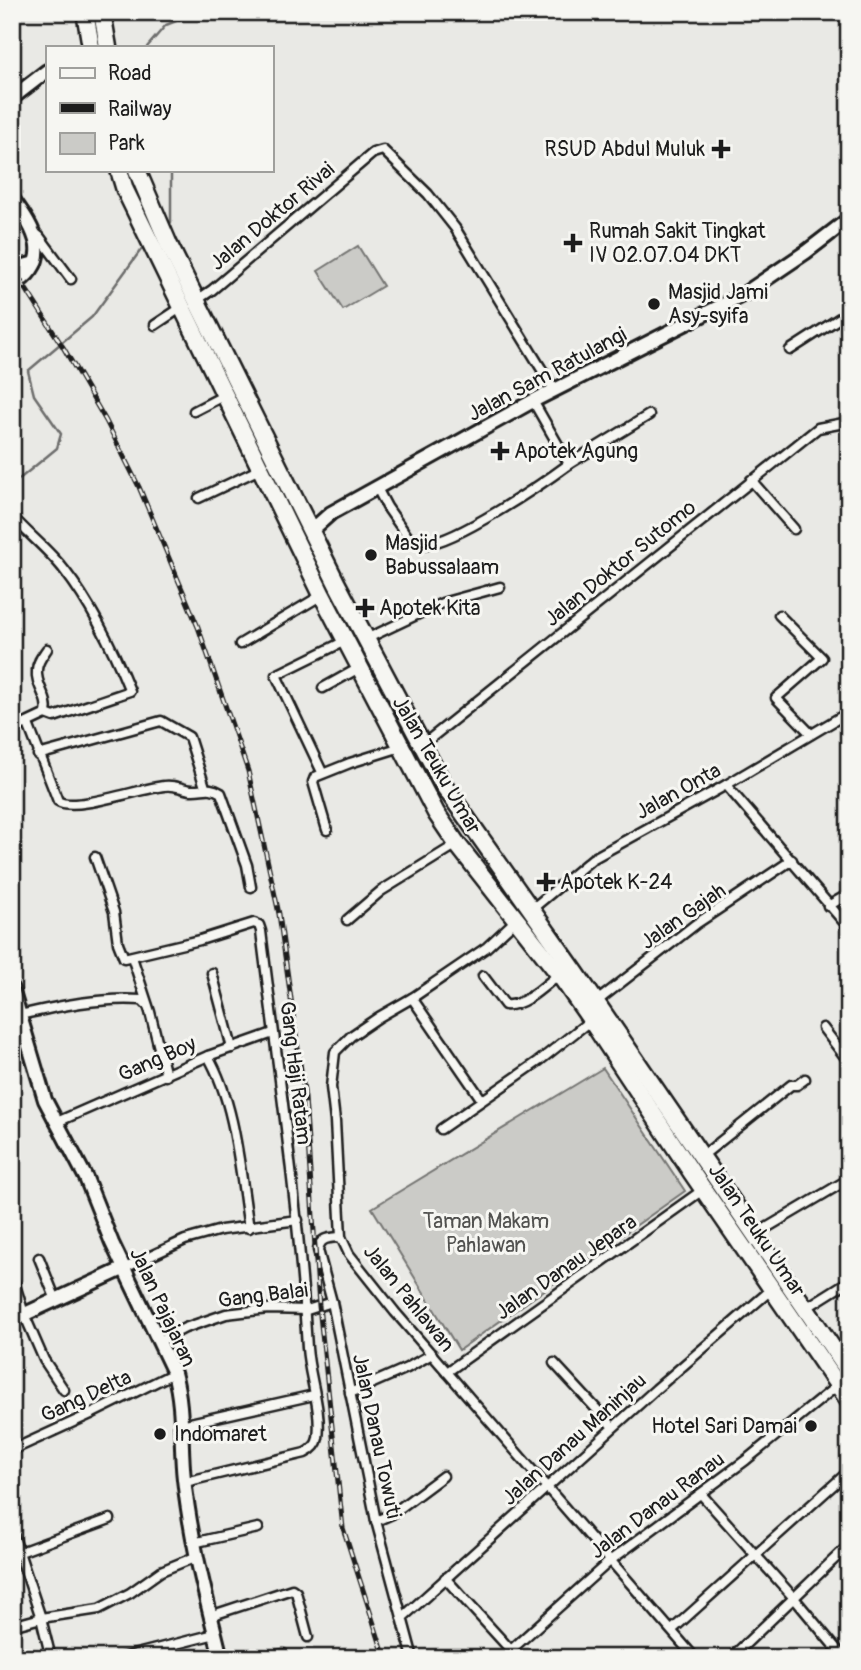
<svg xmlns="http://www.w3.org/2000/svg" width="861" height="1670" viewBox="0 0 861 1670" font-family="Pangolin,sans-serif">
	<rect width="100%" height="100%" fill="#e9e9e5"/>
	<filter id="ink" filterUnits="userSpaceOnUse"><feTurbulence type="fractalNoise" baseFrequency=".0143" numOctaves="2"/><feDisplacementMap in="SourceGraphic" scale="14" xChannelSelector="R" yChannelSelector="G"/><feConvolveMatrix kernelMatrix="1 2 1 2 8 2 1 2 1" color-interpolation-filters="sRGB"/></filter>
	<g filter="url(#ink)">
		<g fill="#cbcbc7" stroke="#747472" stroke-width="2">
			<path d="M 358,246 L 383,286 L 343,310 L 318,271 Z"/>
			<path d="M 603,1068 L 685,1191 L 459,1350 L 372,1208 Z"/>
		</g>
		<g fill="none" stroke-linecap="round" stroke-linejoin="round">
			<g stroke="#6d6d6c" stroke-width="2.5">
				<path d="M 147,47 L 166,25 L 189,16 L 191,12"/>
				<path d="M 169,225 L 171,222 L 171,170"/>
				<path d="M 12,485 L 57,448 L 61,434 L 34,395 L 28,371 L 92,317 L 143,247"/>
			</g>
			<g stroke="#1c1c1c" stroke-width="13">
				<g id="street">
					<path d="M 34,232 L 39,236 L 71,279"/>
					<path d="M 194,302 L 212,290 L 373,153 L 383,150 L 428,194 L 455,228 L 555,391"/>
					<path d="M 155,325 L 182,307"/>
					<path d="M 790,350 L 849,312"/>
					<path d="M 194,411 L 225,395"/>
					<path d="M 569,464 L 649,415"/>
					<path d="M 751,480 L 794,529"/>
					<path d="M 377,488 L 387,507 L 410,540 C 415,542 420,544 426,544 C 456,542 542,484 569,464 L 533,401"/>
					<path d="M 199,498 L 260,469"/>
					<path d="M 12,516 C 29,535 50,551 65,571 C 93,607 113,649 130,691 L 54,717 L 46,714"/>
					<path d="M 848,545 L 849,546"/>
					<path d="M 779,615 L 822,658 L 776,698 L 811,734"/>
					<path d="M 366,639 L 442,603 L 500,587"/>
					<path d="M 240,644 L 322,595"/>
					<path d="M 323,688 L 359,668"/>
					<path d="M 28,724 L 58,801 C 74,812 142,788 164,786 C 174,784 181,789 191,790 C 203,791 209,785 221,793 L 247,865 L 251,887"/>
					<path d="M 12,730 L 46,714 C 50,698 35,686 37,670 C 37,662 43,655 47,649"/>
					<path d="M 421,746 L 818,428 L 849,422"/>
					<path d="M 38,755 L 161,721 L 189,737 L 205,787"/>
					<path d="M 322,772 L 276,675 L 345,641"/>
					<path d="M 726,785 L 849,928"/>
					<path d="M 327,830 L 313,782 L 315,777 L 350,763 L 401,747"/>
					<path d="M 95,857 L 114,912 L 118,943 L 124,958 L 200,940 L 254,923 L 259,925 L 261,931 C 278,1070 299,1208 307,1348 C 309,1377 322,1409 318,1438 C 317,1445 311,1450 305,1453 L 185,1482"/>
					<path d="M 828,906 L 849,894"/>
					<path d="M 532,909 L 592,859 L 726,785 L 849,712"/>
					<path d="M 347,920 L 381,891 L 457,844"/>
					<path d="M 516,920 L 487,947 L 412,998 L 379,1017 L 351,1036 L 335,1052 L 331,1087 L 335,1121 L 341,1237 L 349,1254 L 395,1312 L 695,1658"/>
					<path d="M 132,957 L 150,1012 L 166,1076"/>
					<path d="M 212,973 L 232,1048"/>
					<path d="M 483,976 L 505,1005 C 524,1007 544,986 559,974"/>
					<path d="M 412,998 L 482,1100"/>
					<path d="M 596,1002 L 696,924 L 792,860"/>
					<path d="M 20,1015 C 59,1006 101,997 142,1000 L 147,1005"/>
					<path d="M 823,1028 L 849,1062"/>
					<path d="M 208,1056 C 236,1104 240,1173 249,1228"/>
					<path d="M 57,1122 L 208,1056 L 273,1033"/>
					<path d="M 441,1129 L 539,1061 L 591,1020"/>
					<path d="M 701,1157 L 791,1085 L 797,1085 L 805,1079"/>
					<path d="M 756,1234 L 849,1179"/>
					<path d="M 341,1237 C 329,1238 320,1237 318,1250 L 332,1302 L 376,1521 L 413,1658"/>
					<path d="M 39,1258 L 56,1300"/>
					<path d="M 125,1268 L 185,1240 L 221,1230 L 298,1220"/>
					<path d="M 12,1275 L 24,1314 L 44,1360 L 64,1390"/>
					<path d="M 806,1308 L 849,1281"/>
					<path d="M 160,1341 L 185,1328 L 226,1314 L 268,1309 L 307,1310 L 332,1302"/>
					<path d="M 554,1363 L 613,1427"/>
					<path d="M 447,1372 L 704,1189"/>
					<path d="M 350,1393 L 407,1368 L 432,1354"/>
					<path d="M 181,1425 L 314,1395"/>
					<path d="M 12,1450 L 93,1413 L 174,1373"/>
					<path d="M 701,1494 L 794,1598 L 844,1658"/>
					<path d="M 376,1521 L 392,1514 L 443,1476"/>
					<path d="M 12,1531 L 41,1618 L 51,1658"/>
					<path d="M 193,1543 L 258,1528"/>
					<path d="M 12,1555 L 110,1519"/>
					<path d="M 445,1578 L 518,1658"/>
					<path d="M 210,1616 L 292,1589 L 296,1592 L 308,1637"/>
					<path d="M 402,1618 L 656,1389 L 772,1289"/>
					<path d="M 12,1626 L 41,1618 L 99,1609 L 130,1593 L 161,1571 L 195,1557"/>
					<path d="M 672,1630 L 849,1471"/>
					<path d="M 121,1658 L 215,1634"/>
					<path d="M 265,1658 L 283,1654"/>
					<path d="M 502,1658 L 611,1560 L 746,1460 L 838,1385"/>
					<path d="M 731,1658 L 849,1545"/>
				</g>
			</g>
			<g stroke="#1c1c1c" stroke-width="18">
				<g id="secondary">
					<path d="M 12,98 L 47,71"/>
					<path d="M 12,198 C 35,230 55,261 12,286"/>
					<path d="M 12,274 L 24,266 L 35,263"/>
					<path d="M 312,530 L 331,513 L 533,401 L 744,294 L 806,252 L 849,219"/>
					<path d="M 12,989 L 45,1100 L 86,1178 L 112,1243 L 174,1373 C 184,1408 180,1444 184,1479 C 191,1542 206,1597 221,1658"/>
					<path d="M 12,1320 L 125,1268"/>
				</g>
			</g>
			<g stroke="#1c1c1c" stroke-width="21">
				<g id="highway">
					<path d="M 85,12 L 91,47"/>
					<path d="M 102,12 L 108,47"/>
					<path d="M 119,170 L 125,190 L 322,595 L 436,813 L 457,844 L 559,974 L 591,1020 L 692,1173 L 849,1401"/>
					<path d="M 137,170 L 169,245 L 337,584 L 444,786 L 576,973 L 849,1372"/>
				</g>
			</g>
			<use href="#street" stroke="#f6f6f2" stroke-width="8"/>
			<use href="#secondary" stroke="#f6f6f2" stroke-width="12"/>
			<use href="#highway" stroke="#f6f6f2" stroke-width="16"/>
			<g stroke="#1c1c1c" stroke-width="5">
				<path id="rail" d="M 12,267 L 63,347 L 106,421 L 139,487 L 198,627 L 248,771 L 279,914 L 305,1098 L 319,1306 L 343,1528 L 385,1658"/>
			</g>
			<use href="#rail" stroke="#f6f6f2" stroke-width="2.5" stroke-dasharray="8" stroke-linecap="butt"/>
		</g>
	</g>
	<g fill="#1c1c1c" stroke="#f6f6f2" stroke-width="2.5">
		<path d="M717.5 138.5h7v7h7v7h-7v7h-7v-7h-7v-7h7z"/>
		<path d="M569.5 232.5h7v7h7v7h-7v7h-7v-7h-7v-7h7z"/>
		<circle cx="654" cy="304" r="7"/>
		<path d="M496.5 440.5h7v7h7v7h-7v7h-7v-7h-7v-7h7z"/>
		<circle cx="371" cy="555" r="7"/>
		<path d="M361.5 597.5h7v7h7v7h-7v7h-7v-7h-7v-7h7z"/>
		<path d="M542.5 871.5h7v7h7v7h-7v7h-7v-7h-7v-7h7z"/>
		<circle cx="811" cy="1426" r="7"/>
		<circle cx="160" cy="1434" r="7"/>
	</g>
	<g text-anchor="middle" stroke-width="6" stroke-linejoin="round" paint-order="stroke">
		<g font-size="21" fill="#1c1c1c" stroke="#f6f6f2" text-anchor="start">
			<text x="705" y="156" text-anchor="end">RSUD Abdul Muluk</text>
			<text x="589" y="238">Rumah Sakit Tingkat<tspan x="589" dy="24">IV 02.07.04 DKT</tspan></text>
			<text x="668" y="299">Masjid Jami<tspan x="668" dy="24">Asy-syifa</tspan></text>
			<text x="514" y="458">Apotek Agung</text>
			<text x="385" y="550">Masjid<tspan x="385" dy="24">Babussalaam</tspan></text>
			<text x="379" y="615">Apotek Kita</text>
			<text x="560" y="889">Apotek K-24</text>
			<text x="797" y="1433" text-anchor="end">Hotel Sari Damai</text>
			<text x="174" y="1441">Indomaret</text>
		</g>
		<g font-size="21" fill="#1c1c1c" stroke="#f6f6f2">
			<text transform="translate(272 216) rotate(-40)" y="7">Jalan Doktor Rivai</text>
			<text transform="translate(547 374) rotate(-28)" y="7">Jalan Sam Ratulangi</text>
			<text transform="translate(620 563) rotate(-39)" y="7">Jalan Doktor Sutomo</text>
			<text transform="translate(437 765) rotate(60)" y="7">Jalan Teuku Umar</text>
			<text transform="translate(678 791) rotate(-29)" y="7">Jalan Onta</text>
			<text transform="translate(683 916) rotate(-35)" y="7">Jalan Gajah</text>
			<text transform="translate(157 1059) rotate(-24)" y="7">Gang Boy</text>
			<text transform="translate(296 1073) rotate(83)" y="7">Gang Haji Ratam</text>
			<text transform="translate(757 1230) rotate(56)" y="7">Jalan Teuku Umar</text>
			<text transform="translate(566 1267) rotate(-35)" y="7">Jalan Danau Jepara</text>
			<text transform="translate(263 1295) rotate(-7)" y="7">Gang Balai</text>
			<text transform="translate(409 1298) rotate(51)" y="7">Jalan Pahlawan</text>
			<text transform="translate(163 1307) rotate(65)" y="7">Jalan Pajajaran</text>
			<text transform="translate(86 1396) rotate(-25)" y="7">Gang Delta</text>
			<text transform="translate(377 1436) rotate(78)" y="7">Jalan Danau Towuti</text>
			<text transform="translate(574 1439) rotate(-42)" y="7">Jalan Danau Maninjau</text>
			<text transform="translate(657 1505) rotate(-37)" y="7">Jalan Danau Ranau</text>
		</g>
		<g font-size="21" fill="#51514f" stroke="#f6f6f2">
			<text x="486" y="1228">Taman Makam<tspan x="486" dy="24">Pahlawan</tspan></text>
		</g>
	</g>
	<rect width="861" height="1670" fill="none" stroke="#f6f6f2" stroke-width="42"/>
	<rect x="21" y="21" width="819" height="1628" fill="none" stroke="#1c1c1c" stroke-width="2.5" filter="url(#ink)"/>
	<rect x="46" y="46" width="228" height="126" fill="#f6f6f2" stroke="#9f9f9c" stroke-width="2"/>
	<rect x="60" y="68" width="35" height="10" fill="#f6f6f2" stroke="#9f9f9c" stroke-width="2"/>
	<text x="108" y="80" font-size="21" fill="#1c1c1c">Road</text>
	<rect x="60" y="103" width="35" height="10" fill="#1c1c1c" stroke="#9f9f9c" stroke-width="2"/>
	<text x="108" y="116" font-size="21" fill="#1c1c1c">Railway</text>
	<rect x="60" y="133" width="35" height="21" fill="#cbcbc7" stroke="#9f9f9c" stroke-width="2"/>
	<text x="108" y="150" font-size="21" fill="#1c1c1c">Park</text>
</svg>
